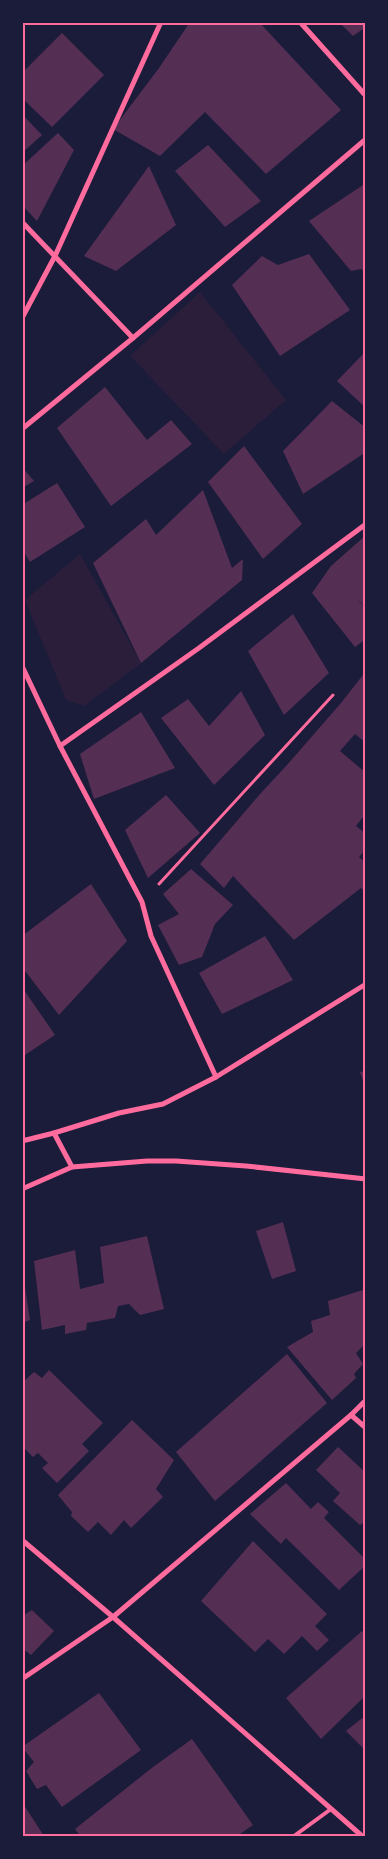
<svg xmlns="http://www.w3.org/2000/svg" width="388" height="1859" viewBox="0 0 388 1859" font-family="Poppins,sans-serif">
	<rect width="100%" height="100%" fill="#1b1b3a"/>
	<g fill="#2a1e3b">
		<path d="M 200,292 L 286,400 L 224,454 L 130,356 Z"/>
		<path d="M 80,554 L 141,663 L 84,706 L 66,700 L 25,600 Z"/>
	</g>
	<g fill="#542f53">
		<path d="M 190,22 L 259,22 L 341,110 L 266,174 L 205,112 L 160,156 L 113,129 L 159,68 Z"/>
		<path d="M 339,22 L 366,22 L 366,27 L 353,36 Z"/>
		<path d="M 62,33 L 104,75 L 52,127 L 22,98 L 22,73 Z"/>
		<path d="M 22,114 L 42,135 L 22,153 Z"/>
		<path d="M 58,133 L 74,150 L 37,221 L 22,205 L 22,166 Z"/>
		<path d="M 208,145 L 261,201 L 225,227 L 175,171 Z"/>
		<path d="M 149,166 L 176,225 L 116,271 L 84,256 Z"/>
		<path d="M 366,183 L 366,273 L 361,269 L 351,271 L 309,221 Z"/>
		<path d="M 309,254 L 350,310 L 280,356 L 232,285 L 262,256 L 278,265 Z"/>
		<path d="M 366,351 L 366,408 L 337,381 Z"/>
		<path d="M 105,387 L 147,440 L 171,420 L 192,444 L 111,506 L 57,428 Z"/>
		<path d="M 332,401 L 366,428 L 366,452 L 303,494 L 283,451 Z"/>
		<path d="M 244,446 L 302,524 L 263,559 L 208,482 Z"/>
		<path d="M 22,467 L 34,481 L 22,488 Z"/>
		<path d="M 57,483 L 85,527 L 30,562 L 22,549 L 22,505 Z"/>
		<path d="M 203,490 L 232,568 L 243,559 L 242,580 L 141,663 L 93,563 L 146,519 L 156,535 Z"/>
		<path d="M 366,535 L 366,608 L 355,596 L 366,609 L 366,639 L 355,647 L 312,593 L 331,566 Z"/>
		<path d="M 293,614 L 329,673 L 284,715 L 248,651 Z"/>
		<path d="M 366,671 L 366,743 L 355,734 L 340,751 L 366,773 L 366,813 L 356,826 L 366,834 L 366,849 L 359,857 L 366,863 L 366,892 L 361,888 L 294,940 L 233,876 L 224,888 L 200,864 L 260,794 L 287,765 L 341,703 Z"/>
		<path d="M 241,691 L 265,735 L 214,785 L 161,718 L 188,699 L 209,726 Z"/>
		<path d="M 141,712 L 175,768 L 94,799 L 80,754 Z"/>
		<path d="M 166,795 L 200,833 L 148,878 L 125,830 Z"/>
		<path d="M 191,869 L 233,905 L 215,924 L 202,957 L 179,965 L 158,925 L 179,914 L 163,894 Z"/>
		<path d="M 91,884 L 127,941 L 59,1015 L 22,967 L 22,936 Z"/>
		<path d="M 265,936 L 293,980 L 222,1014 L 199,973 Z"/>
		<path d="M 22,987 L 55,1035 L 22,1057 Z"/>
		<path d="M 366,1071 L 366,1085 L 365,1086 L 360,1072 Z"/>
		<path d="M 283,1222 L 296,1271 L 272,1279 L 256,1231 Z"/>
		<path d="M 147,1236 L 164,1309 L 140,1315 L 129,1304 L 118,1306 L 115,1318 L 87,1323 L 86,1330 L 65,1334 L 65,1325 L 42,1330 L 34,1261 L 75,1250 L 80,1289 L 104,1283 L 100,1247 Z"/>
		<path d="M 22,1268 L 30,1320 L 22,1323 Z"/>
		<path d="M 366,1289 L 366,1346 L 365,1344 L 356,1353 L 363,1364 L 354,1374 L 356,1378 L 332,1400 L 287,1347 L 313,1332 L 311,1321 L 330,1315 L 328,1301 Z"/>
		<path d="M 287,1354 L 327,1403 L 215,1501 L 176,1452 Z"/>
		<path d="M 49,1370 L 103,1423 L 82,1444 L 89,1451 L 57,1483 L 42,1468 L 48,1463 L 38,1453 L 33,1457 L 22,1446 L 22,1383 L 34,1372 L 42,1378 Z"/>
		<path d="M 132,1420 L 174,1460 L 156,1489 L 163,1497 L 131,1528 L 124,1520 L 111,1535 L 98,1522 L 88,1532 L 71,1516 L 72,1512 L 58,1495 Z"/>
		<path d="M 338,1447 L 366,1473 L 366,1521 L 360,1525 L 333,1501 L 340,1493 L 316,1470 Z"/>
		<path d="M 286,1483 L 311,1509 L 318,1502 L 329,1512 L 324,1518 L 366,1560 L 366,1565 L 339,1590 L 286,1538 L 281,1544 L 250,1514 Z"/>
		<path d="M 253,1541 L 327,1614 L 315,1626 L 329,1640 L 317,1651 L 302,1636 L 284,1654 L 268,1639 L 255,1652 L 201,1601 Z"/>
		<path d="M 32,1610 L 54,1631 L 31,1655 L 22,1648 L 22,1616 Z"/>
		<path d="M 362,1631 L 366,1635 L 366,1695 L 321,1739 L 286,1698 Z"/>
		<path d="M 99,1693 L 141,1750 L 62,1807 L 46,1785 L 37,1789 L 26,1771 L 34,1762 L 22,1747 Z"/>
		<path d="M 366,1715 L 366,1751 L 346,1731 Z"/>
		<path d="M 192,1739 L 253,1825 L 237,1836 L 80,1836 L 75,1829 L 153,1767 Z"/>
		<path d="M 22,1802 L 44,1836 L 22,1836 Z"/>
	</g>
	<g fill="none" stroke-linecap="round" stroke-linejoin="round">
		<path stroke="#ff6b9d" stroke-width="3" d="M 159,884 L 333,695"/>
		<path stroke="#ff6b9d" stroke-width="4" d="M 294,1836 L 331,1809"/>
		<g stroke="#ff6b9d" stroke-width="5">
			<path d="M 300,22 L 366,96"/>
			<path d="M 22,222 L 133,338"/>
			<path d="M 22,318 L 55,256 L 161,22"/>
			<path d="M 22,429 L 133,338 L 366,139"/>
			<path d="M 22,666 L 60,746 L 142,902 L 151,936 L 216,1077"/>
			<path d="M 60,746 L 199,648 L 366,524"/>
			<path d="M 22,1141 L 54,1133"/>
			<path d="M 72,1167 L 147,1161 L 176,1161 L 246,1166 L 366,1179"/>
			<path d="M 22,1189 L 72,1167 L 54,1133 L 119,1113 L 163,1104 L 216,1077 L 366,984"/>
			<path d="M 351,1415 L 366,1428"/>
			<path d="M 22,1540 L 113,1617 L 362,1836"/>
			<path d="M 22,1679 L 113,1617 L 351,1415 L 366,1400"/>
		</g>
	</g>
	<rect width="388" height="1859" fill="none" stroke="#1b1b3a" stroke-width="48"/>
	<rect x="24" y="24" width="340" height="1811" fill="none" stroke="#ff6b9d" stroke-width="2"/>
</svg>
